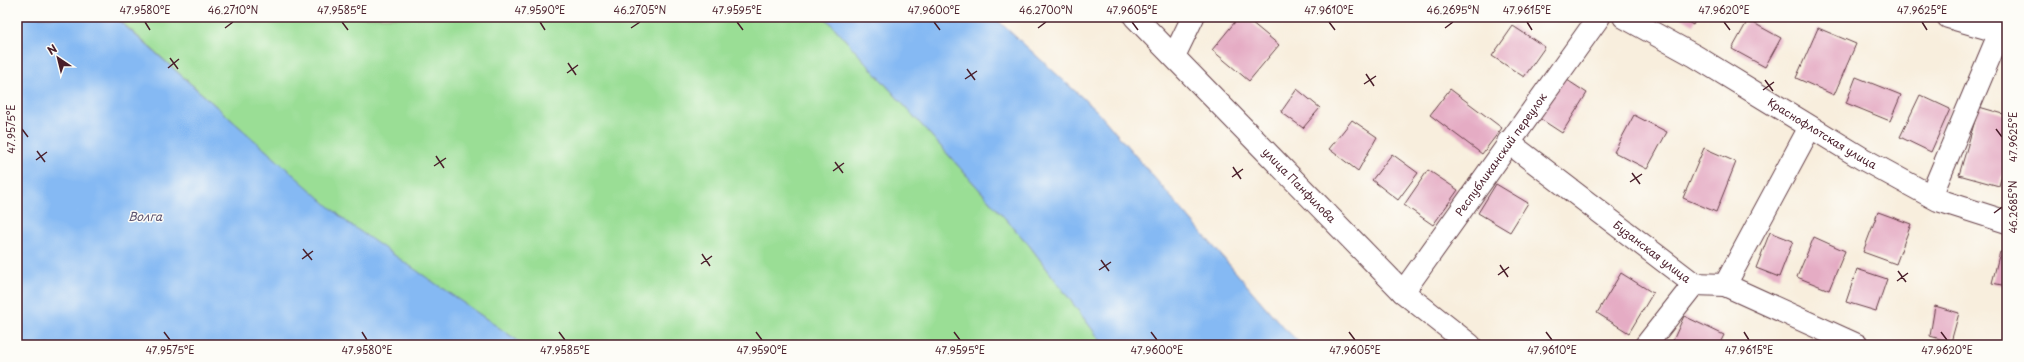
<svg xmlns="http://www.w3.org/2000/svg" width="2024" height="362" font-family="'Playpen Sans',sans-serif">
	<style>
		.green { fill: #9ade95; stroke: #727e60 }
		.water { fill: #85b9f3; stroke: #686c8f }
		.building { fill: #e5acc4 }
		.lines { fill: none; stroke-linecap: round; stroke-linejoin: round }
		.street-casing { stroke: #643e46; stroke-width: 24 }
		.street { stroke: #fff; stroke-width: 22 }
		.ticks { fill: none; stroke: #4a1f2b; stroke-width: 1.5 }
		.labels { text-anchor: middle; stroke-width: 3; stroke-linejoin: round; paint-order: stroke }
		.street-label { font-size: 11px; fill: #4a1f2b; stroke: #fdfcf7 }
		.water-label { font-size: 12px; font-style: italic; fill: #5f5571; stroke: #fdfcf7 }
		.neatline { fill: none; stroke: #4a1f2b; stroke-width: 1.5 }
		.ticks-label { font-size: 10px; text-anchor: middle; fill: #4a1f2b }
	</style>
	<rect width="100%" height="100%" fill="#fdfcf7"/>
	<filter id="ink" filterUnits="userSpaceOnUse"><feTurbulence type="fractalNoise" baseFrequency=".025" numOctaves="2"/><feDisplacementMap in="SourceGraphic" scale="8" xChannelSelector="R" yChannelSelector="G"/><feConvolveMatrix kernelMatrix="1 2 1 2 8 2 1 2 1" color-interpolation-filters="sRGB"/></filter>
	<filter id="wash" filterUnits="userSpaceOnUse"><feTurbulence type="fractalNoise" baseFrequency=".012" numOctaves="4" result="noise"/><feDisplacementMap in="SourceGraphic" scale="16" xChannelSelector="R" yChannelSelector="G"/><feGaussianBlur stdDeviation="0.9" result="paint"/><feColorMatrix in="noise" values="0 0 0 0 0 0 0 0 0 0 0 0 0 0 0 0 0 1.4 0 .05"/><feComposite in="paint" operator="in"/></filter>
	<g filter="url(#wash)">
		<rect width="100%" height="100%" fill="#f8eedd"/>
		<polygon class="green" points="116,17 825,17 1029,245 1104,345 524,345 348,224"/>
		<g class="water">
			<polygon points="17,17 115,17 348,223 524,345 17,345"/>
			<polygon points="825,17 994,17 1097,111 1282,326 1302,345 1104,345 1029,245"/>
		</g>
		<g id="blocks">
			<g class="building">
				<polygon points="1239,17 1245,17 1279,45 1249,81 1212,50"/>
				<polygon points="1680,17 1697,17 1693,25"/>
				<polygon points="1748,20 1781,38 1765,67 1732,49"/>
				<polygon points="1513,26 1545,47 1524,77 1492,56"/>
				<polygon points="1818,28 1856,44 1834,95 1796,78"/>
				<polygon points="1561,76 1587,93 1562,133 1536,116"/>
				<polygon points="1856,77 1901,95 1890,121 1846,103"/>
				<polygon points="1297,89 1320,108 1303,128 1281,112"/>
				<polygon points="1450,89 1502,128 1482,154 1430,115"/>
				<polygon points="1920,95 1950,109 1931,152 1900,137"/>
				<polygon points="1979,107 2007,115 2007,157 1999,186 1959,175"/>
				<polygon points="1634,115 1667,132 1647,169 1614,152"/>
				<polygon points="1352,120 1377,137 1358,171 1329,149"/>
				<polygon points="1704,148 1736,162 1716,212 1683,198"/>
				<polygon points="1392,154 1418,173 1398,200 1372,180"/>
				<polygon points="1428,170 1458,190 1433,225 1404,205"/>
				<polygon points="1496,184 1528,203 1510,232 1478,213"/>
				<polygon points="1878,212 1911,224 1896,264 1863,252"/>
				<polygon points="1770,232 1793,241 1779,277 1756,268"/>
				<polygon points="1814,237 1845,251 1829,290 1797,277"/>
				<polygon points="2000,252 2007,254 2007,286 1992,283"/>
				<polygon points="1857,269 1887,279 1876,311 1846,302"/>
				<polygon points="1621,273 1653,293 1629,333 1597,313"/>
				<polygon points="1935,306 1959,313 1951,342 1930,336"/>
				<polygon points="1684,316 1724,335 1719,345 1671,345"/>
			</g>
		</g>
	</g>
	<g filter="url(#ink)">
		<use href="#blocks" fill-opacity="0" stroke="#643e46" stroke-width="1"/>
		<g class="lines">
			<g class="street-casing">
				<g id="street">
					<path id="s1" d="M1135,17L1403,292L1470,345"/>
					<path id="s2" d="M1624,17L1695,56L1863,159L1938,200L2007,222"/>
					<polyline points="1948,17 2007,34"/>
					<polyline points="1174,56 1193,17"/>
					<path id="s3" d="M1508,142L1694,284L1725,285L1857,345"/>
					<polyline points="1931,196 2000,32"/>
					<polyline points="1725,285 1810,127"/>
					<path id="s4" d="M1403,292L1599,17"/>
					<polyline points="1646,345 1694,284"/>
				</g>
			</g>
			<use href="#street" class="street"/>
		</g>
	</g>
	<path class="ticks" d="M145,22L150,30M342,22L348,30M540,22L545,30M737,22L743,30M934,22L940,30M1132,22L1138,30M1329,22L1335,30M1527,22L1532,30M1724,22L1730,30M1922,22L1927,30M225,28L233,22M631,28L640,22M1038,28L1046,22M1445,28L1453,22M170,58L178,69M568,63L576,75M168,68L179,59M967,69L975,80M567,73L578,65M1366,74L1374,86M965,79L977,71M1765,80L1773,91M1364,84L1376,76M1763,90L1774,82M22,129L28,137M1996,129L2002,137M37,151L45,162M436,156L444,168M36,160L47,152M835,162L843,173M434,166L446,158M1233,167L1241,179M833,171L844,163M1632,173L1640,184M1232,177L1243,169M1630,182L1642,174M1994,213L2002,207M303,249L312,260M702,254L710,266M302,259L313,251M1101,260L1109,271M701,264L712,256M1500,265L1508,277M1099,270L1111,262M1898,271L1906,282M1498,275L1509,267M1897,281L1908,273M164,332L170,340M362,332L367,340M559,332L565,340M756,332L762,340M954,332L960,340M1151,332L1157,340M1349,332L1355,340M1546,332L1552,340M1744,332L1749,340M1941,332L1947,340"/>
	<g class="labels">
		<g class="street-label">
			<text dy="4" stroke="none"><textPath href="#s2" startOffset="230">Краснофлотская улица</textPath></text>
			<text dy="4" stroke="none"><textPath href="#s4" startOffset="169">Республиканский переулок</textPath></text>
			<text dy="4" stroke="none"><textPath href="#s1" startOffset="235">улица Панфилова</textPath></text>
			<text dy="4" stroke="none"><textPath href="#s3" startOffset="181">Бузанская улица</textPath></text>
		</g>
		<g class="water-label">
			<text x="145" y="221">Волга</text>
		</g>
	</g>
	<rect width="2024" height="362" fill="none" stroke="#fdfcf7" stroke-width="44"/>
	<g transform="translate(58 58) rotate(325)" stroke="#fdfcf7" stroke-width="3" paint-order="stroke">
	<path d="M0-3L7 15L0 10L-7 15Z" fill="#4a1f2b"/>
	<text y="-6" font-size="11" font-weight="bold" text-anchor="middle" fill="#4a1f2b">N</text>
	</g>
	<rect x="22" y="22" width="1980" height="318" class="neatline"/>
	<g class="ticks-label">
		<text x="145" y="14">47.9580°E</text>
		<text x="233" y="14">46.2710°N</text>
		<text x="342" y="14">47.9585°E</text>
		<text x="540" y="14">47.9590°E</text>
		<text x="640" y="14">46.2705°N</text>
		<text x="737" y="14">47.9595°E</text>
		<text x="934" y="14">47.9600°E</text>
		<text x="1046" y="14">46.2700°N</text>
		<text x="1132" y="14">47.9605°E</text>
		<text x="1329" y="14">47.9610°E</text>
		<text x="1453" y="14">46.2695°N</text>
		<text x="1527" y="14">47.9615°E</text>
		<text x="1724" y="14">47.9620°E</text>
		<text x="1922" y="14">47.9625°E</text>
		<text transform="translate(11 129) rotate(-90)" y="4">47.9575°E</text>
		<text transform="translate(2013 137) rotate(-90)" y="4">47.9625°E</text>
		<text transform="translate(2013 207) rotate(-90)" y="4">46.2685°N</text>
		<text x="170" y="354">47.9575°E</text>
		<text x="367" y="354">47.9580°E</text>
		<text x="565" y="354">47.9585°E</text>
		<text x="762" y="354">47.9590°E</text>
		<text x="960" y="354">47.9595°E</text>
		<text x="1157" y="354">47.9600°E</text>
		<text x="1355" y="354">47.9605°E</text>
		<text x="1552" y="354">47.9610°E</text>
		<text x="1749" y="354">47.9615°E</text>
		<text x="1947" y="354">47.9620°E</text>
	</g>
</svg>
